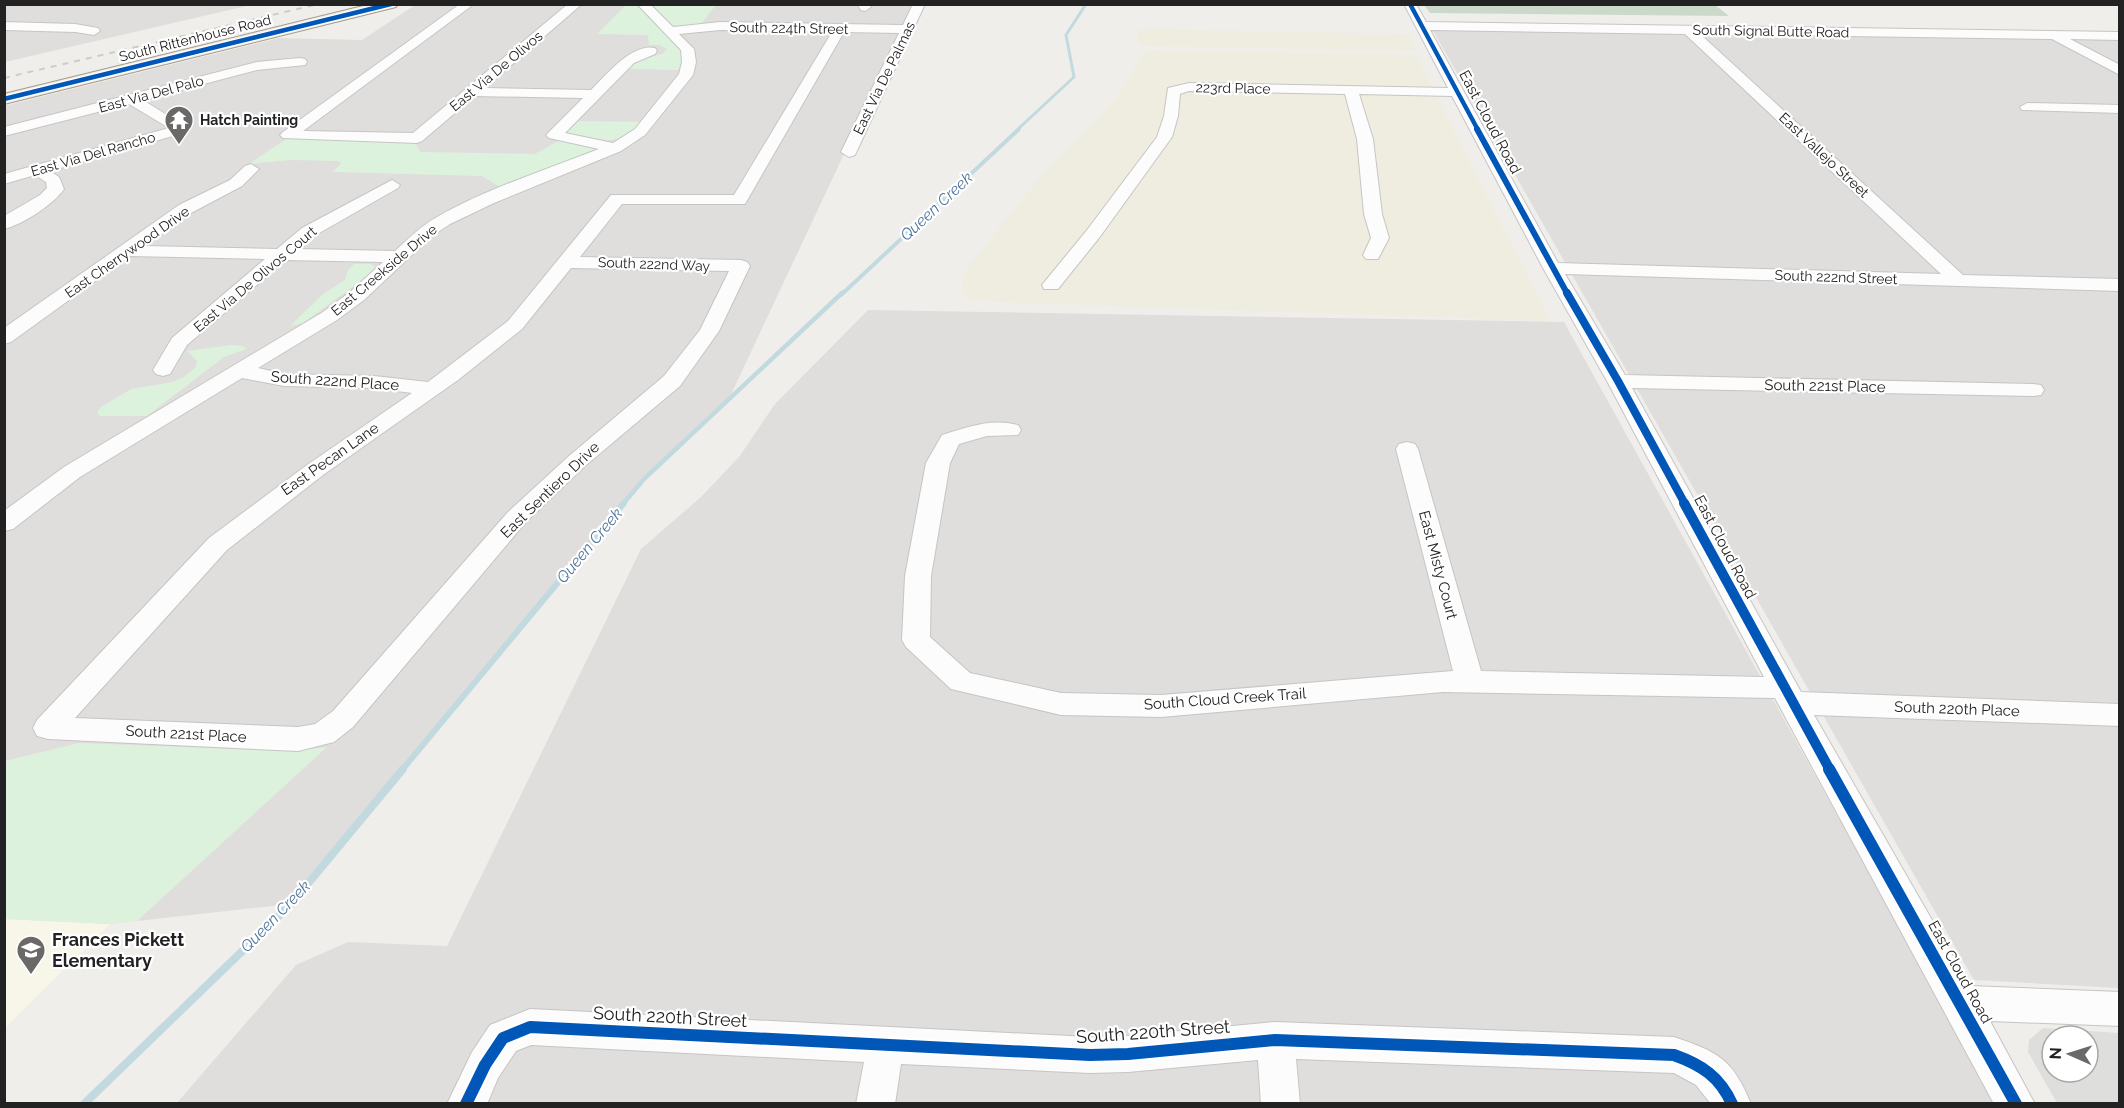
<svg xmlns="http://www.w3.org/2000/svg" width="2124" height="1108" font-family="Raleway,sans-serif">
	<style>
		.residential { fill: #dfdedc }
		.education { fill: #f7f6e9 }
		.religious { fill: #dededc; fill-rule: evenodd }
		.farmland { fill: #eeede0 }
		.cemetery { fill: #cbd9cb }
		.park { fill: #dcf2dc }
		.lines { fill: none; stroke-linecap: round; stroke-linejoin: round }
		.stream-far4 { stroke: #c2dadf; stroke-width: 3 }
		.stream-far3 { stroke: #c2dadf; stroke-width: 4 }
		.stream-far2 { stroke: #c2dadf; stroke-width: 4.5 }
		.stream-far1 { stroke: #c2dadf; stroke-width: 6 }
		.stream { stroke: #c2dadf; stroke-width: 8 }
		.minor-casing { stroke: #c6c5c3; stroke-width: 2 }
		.major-casing { stroke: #a59b89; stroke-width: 2 }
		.minor { fill: #fdfcfc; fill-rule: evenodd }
		.major { fill: #f2ede8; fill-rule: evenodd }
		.rail { stroke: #ccc; stroke-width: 2; stroke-dasharray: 6 6; stroke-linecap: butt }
		.cycleway-far4-casing { stroke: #fff; stroke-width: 7 }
		.cycleway-far3-casing { stroke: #fff; stroke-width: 8 }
		.cycleway-far2-casing { stroke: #fff; stroke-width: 10 }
		.cycleway-far1-casing { stroke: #fff; stroke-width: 14 }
		.cycleway-casing { stroke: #fff; stroke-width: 16 }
		.cycleway-far4 { stroke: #0057b8; stroke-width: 4.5 }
		.cycleway-far3 { stroke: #0057b8; stroke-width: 6 }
		.cycleway-far2 { stroke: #0057b8; stroke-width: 8 }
		.cycleway-far1 { stroke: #0057b8; stroke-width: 10 }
		.cycleway { stroke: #0057b8; stroke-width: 12 }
		.labels { text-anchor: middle; stroke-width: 4.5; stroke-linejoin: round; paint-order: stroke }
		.far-street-label { font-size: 14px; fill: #222; stroke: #fff }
		.far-poi-label { font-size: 14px; font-weight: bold; fill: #222; stroke: #fff; text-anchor: start }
		.street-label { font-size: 15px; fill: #222; stroke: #fff }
		.water-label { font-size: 16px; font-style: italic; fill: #4f769b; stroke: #fff }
		.near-poi-label { font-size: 18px; font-weight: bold; fill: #222; stroke: #fff; text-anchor: start }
		.near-street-label { font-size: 18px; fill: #222; stroke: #fff }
	</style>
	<rect width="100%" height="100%" fill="#f0eeeb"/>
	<g class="residential">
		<polygon points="5,4 251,5 5,62"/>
		<polygon points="415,5 914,5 728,401 644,479 291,904 110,924 5,919 4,106 279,38 362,40"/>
		<polygon points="1432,29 2119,39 2119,988 1974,980"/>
		<polygon points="868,310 1564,322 1997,1104 176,1104 296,965 348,942 447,946 641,549 701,497 739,457 775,404"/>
	</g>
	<polygon class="education" points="5,919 110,924 5,1028 4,919"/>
	<path class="religious" d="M2043,1028L2119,1033V1103H2057L2028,1052L2029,1040ZM2052,1036H2088V1072H2052Z"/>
	<g class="farmland">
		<polygon points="1144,29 1408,34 1417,51 1144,46 1137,44 1137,32"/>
		<polygon points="1146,50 1416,55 1550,321 968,301 961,289 967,268 1043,174 1098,119 1119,94"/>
	</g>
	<polygon class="cemetery" points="1714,4 1729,16 1430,13 1424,5"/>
	<g class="park">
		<polygon points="637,5 679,49 683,60 682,70 629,69 638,60 662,54 667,49 659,45 649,45 648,35 597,34 625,6"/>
		<polygon points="648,5 716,5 699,26 673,27"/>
		<path d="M574,121L642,122C614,149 600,141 565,134Z"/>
		<polygon points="286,139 414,140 420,152 535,154 558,141 605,148 503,189 482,176 332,172 341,164 339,161 290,160 249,164"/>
		<polygon points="354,264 371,264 377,269 303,323 290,326 323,294 345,280 348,270"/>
		<polygon points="231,345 243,346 247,349 224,357 147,416 100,416 97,413 101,407 131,389 173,382 184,377 196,367 197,361 187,351"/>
		<polygon points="79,743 289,751 327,747 137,921 110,924 5,919 5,761"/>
	</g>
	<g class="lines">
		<polyline class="stream-far4" points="1017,130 1074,77 1066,35 1086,4"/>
		<polyline class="stream-far3" points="841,295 1019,129"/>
		<polyline class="stream-far2" points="623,504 644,479 842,293"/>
		<polyline class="stream-far1" points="402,770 624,503"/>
		<polyline class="stream" points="84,1104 291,904 403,769"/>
		<g class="minor-casing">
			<g id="minor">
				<path d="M460,4H474L303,131L413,133L568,4H582L485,88L591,90C606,75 632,43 655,48L657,51L655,54L634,63L565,133L613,143L635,129L679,74L682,62L681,50L637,4H650L673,27L720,22L903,25L913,4H925L855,155L849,157L841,152L899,33L844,32L745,204H622L580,257L741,260L747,262L750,266L719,331L680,386L585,466L526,522L353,727L334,742L298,751L48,739L37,736L33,728L37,720L209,538L307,465L412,393L374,388L284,386L242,378L80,477L13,529L4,531V511L64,467L323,312L350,292L383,262L286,260L187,345L170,374L163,376L156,374L153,370L172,338L265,259L130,256L11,342L4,344V328L179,205L230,180L245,166L251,164L259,169L242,186L191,213L145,246L277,249L302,228L392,180L400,185L398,188L314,236L298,249L395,251C408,239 421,226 437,217C488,188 546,170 599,149L549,138L546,135L583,98L475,96L422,141L417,143L283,138L280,135L283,132ZM720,30L832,32L734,195H611L508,321L428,382L374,376L284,374L258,368L337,320L364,300L432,236L450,224L494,203L621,151L645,135L693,75L696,62L694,49L679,34ZM571,268L729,271L700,330L664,376L569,456L508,512L333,711L315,724L298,727L75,718L227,550L323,475L458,380L522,329Z"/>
				<polygon points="857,4 869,4 871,7 865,11 861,10"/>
				<path d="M1404,4H1416L1426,22L2120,32V40L2070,39L2120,65V75L2052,39L1700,34L1963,275L2120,279V291L1565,274L1625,375L2033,384L2041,385L2044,390L2041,395L2033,396L1632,388L1801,692L2120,704V726L1814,715L1970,986L2120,992V1026L1990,1021L2035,1104H1994L1775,698L1443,692L1161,717L1061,715L951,689L906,647L902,640L905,576L926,463L942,435C968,427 991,418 1018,425L1021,430L1018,435L987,436L959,444L950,463L931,576L930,637L970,673L1061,693L1161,695L1453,671L1396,449L1399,444L1407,442L1415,444L1418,449L1481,671L1764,677L1607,381L1543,268L1452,96L1359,94L1373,139L1382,214L1389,238L1378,259H1366L1363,255L1371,238L1364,214L1357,139L1345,94L1189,91L1180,94L1178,116L1172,137L1099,238L1058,289H1044L1042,285L1087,230L1157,137L1164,116L1168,88L1189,83L1448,88ZM1430,30L1685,34L1941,274L1558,263Z"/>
				<polygon points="4,22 75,24 98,28 100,31 94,35 75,32 4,30"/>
				<path d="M300,58L305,59L307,62L305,65L257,70L143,100L189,129L187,132L50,171L59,177L64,189C54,204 22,225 4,229V216L40,195L47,188L46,182L35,175L4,184V174L169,128L129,104L4,136V127L257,62Z"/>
				<polygon points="2027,103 2120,105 2120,113 2022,110 2020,107"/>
				<path d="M530,1009L1090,1037L1128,1036L1275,1022L1674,1037C1718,1052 1733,1059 1751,1104H1711L1696,1085L1674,1073L1296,1059L1300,1104H1261L1258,1060L1128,1072L1090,1073L901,1064L895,1104H856L864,1062L531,1045L516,1051L498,1078L487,1104H447L472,1052L490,1025Z"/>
			</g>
		</g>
		<g class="major-casing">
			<polygon id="major" points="371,4 398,4 396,7 4,104 4,94"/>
		</g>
		<use href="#minor" class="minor"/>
		<use href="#major" class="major"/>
		<polyline class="rail" points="4,78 319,4"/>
		<g class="cycleway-far4-casing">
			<g id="cycleway-far4">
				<polyline points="1410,4 1478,130"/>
				<polyline points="4,99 391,4"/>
			</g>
		</g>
		<g class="cycleway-far3-casing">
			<polyline id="cycleway-far3" points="1477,129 1568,295"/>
		</g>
		<g class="cycleway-far2-casing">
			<polyline id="cycleway-far2" points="1567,293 1618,381 1685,504"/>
		</g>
		<g class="cycleway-far1-casing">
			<polyline id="cycleway-far1" points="1684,503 1830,770"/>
		</g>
		<g class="cycleway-casing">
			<g id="cycleway">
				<polyline points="1829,769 2016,1104"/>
				<path d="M466,1104L485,1065L503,1038L530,1027L1090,1055L1128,1054L1275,1040L1674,1055C1702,1065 1720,1077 1732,1104"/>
			</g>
		</g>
		<use href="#cycleway-far4" class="cycleway-far4"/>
		<use href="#cycleway-far3" class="cycleway-far3"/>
		<use href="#cycleway-far2" class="cycleway-far2"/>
		<use href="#cycleway-far1" class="cycleway-far1"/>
		<use href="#cycleway" class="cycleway"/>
	</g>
	<defs>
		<g id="temple-pin" transform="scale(1.5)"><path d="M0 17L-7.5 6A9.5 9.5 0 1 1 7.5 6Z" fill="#6a6968" stroke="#fff"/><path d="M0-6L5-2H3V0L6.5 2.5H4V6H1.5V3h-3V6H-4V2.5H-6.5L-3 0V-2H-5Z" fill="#fff"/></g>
		<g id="school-pin" transform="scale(1.5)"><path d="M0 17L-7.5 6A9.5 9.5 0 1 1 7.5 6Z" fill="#6a6968" stroke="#fff"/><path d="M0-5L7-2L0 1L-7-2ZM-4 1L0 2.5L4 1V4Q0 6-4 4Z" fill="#fff"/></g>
	</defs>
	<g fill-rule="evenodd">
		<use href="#temple-pin" x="179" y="120"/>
		<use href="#school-pin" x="31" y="950"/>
	</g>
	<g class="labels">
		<g class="far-street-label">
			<text transform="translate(789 28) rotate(1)" y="5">South 224th Street</text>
			<text transform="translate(1771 31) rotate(1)" y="5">South Signal Butte Road</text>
			<text transform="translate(195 38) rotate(-14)" y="5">South Rittenhouse Road</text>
			<text transform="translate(496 71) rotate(-40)" y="5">East Via De Olivos</text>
			<text transform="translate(884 78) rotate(-64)" y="5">East Via De Palmas</text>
			<text transform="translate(1233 88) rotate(1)" y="5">223rd Place</text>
			<text transform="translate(151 94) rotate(-15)" y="5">East Via Del Palo</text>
			<text transform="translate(93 154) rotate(-16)" y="5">East Via Del Rancho</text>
			<text transform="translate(1824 155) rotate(43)" y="5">East Vallejo Street</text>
			<text transform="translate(127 252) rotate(-35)" y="5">East Cherrywood Drive</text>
			<text transform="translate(654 264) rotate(2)" y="5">South 222nd Way</text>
			<text transform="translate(384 270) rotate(-40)" y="5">East Creekside Drive</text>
			<text transform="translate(1836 277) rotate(2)" y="5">South 222nd Street</text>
			<text transform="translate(255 279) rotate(-40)" y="5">East Via De Olivos Court</text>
		</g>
		<g class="far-poi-label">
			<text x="200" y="125">Hatch Painting</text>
		</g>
		<g class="street-label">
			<text transform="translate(1490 122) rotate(62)" y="5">East Cloud Road</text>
			<text transform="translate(335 381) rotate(4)" y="5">South 222nd Place</text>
			<text transform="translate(1825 386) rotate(1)" y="5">South 221st Place</text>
			<text transform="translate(330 459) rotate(-35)" y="5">East Pecan Lane</text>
			<text transform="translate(550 490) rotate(-44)" y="5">East Sentiero Drive</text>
			<text transform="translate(1725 547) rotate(62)" y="5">East Cloud Road</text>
			<text transform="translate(1438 565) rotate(75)" y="5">East Misty Court</text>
			<text transform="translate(1225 699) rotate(-4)" y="5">South Cloud Creek Trail</text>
			<text transform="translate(1957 709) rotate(2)" y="5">South 220th Place</text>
			<text transform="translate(186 734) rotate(3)" y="5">South 221st Place</text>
			<text transform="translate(1960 972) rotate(61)" y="5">East Cloud Road</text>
		</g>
		<g class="water-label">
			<text transform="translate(936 206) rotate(-43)" y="6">Queen Creek</text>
			<text transform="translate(589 545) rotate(-50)" y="6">Queen Creek</text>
			<text transform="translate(275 916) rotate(-46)" y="6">Queen Creek</text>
		</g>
		<g class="near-poi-label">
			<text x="52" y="946">Frances Pickett<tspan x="52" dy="21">Elementary</tspan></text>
		</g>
		<g class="near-street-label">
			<text transform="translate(670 1017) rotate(3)" y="6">South 220th Street</text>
			<text transform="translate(1153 1032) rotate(-4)" y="6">South 220th Street</text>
		</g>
	</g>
	<rect width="2124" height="1108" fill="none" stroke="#222222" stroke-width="12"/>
	<g transform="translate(2070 1054) rotate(273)"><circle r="28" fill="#ffffff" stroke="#a7a7a7" stroke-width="1.5"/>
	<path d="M0-4.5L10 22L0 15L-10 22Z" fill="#6a6968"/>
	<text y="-9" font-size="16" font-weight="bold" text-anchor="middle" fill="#222222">N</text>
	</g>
</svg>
